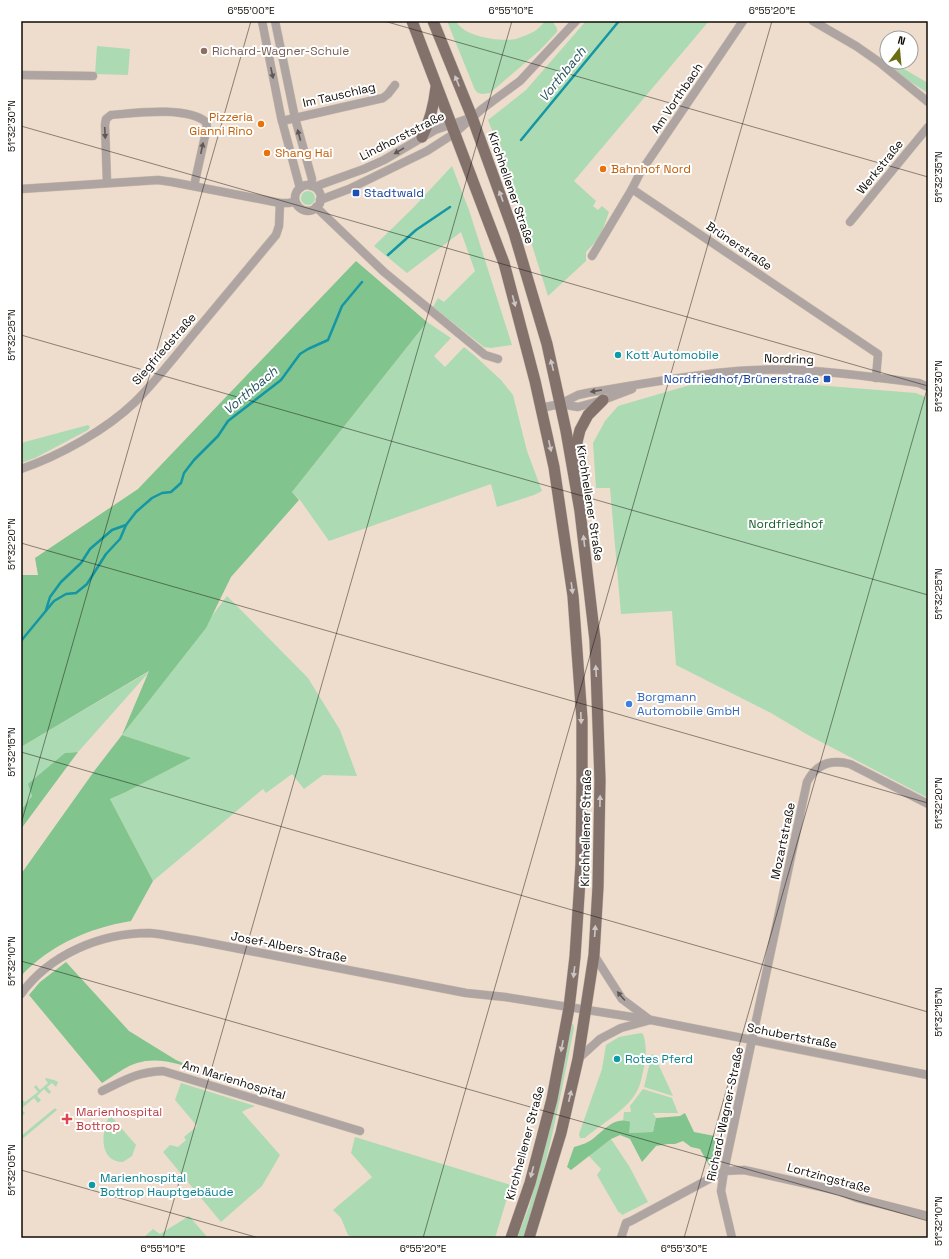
<svg xmlns="http://www.w3.org/2000/svg" width="949" height="1259" font-family="'Space Grotesk',sans-serif">
	<style>
		.green { fill: #acdab3 }
		.forest { fill: #81c48e }
		.lines { fill: none; stroke-linecap: round; stroke-linejoin: round }
		.stream { stroke: #1496a5; stroke-width: 2.5 }
		.minor-casing { stroke: #cabbad; stroke-width: 9 }
		.major-casing { stroke: #cabbad; stroke-width: 12 }
		.minor { stroke: #aea4a1; stroke-width: 8 }
		.major { stroke: #83716b; stroke-width: 11 }
		.oneway { fill: #5f5854 }
		.oneway2 { fill: #cdc6c4 }
		.ticks { fill: none; stroke: #100b06; stroke-width: 1; stroke-opacity: 0.45 }
		.education-dot { fill: #8d6e63; stroke: #fff; stroke-width: 1.5 }
		.food-dot { fill: #e8710a; stroke: #fff; stroke-width: 1.5 }
		.transit-dot { fill: #1a4fb4; stroke: #fff; stroke-width: 1.5 }
		.culture-dot { fill: #0f9aa8; stroke: #fff; stroke-width: 1.5 }
		.shop-dot { fill: #3f7fe0; stroke: #fff; stroke-width: 1.5 }
		.health-dot { fill: #e0444e; stroke: #fff; stroke-width: 1.5 }
		.labels { text-anchor: middle; stroke-width: 4; stroke-linejoin: round; paint-order: stroke }
		.education-label { font-size: 12px; fill: #785e54; stroke: #fff; text-anchor: start }
		.street-label { font-size: 12px; fill: #100b06; stroke: #fff }
		.food-label { font-size: 12px; fill: #c56008; stroke: #fff; text-anchor: start }
		.transit-label { font-size: 12px; fill: #164399; stroke: #fff; text-anchor: start }
		.culture-label { font-size: 12px; fill: #0d838f; stroke: #fff; text-anchor: start }
		.park-label { font-size: 12px; fill: #175f2d; stroke: #fff }
		.shop-label { font-size: 12px; fill: #366cbe; stroke: #fff; text-anchor: start }
		.health-label { font-size: 12px; fill: #be3a42; stroke: #fff; text-anchor: start }
		.water-label { font-size: 13px; font-style: italic; fill: #23535a; stroke: #fff }
		.neatline { fill: none; stroke: #100b06; stroke-width: 1.5 }
		.ticks-label { font-size: 10px; text-anchor: middle; fill: #100b06 }
	</style>
	<rect width="100%" height="100%" fill="#eeddcd"/>
	<g class="green">
		<path d="M447,21H456C463,37 501,42 516,39C521,37 527,35 531,33C537,31 541,25 546,21H552L557,28V32L539,51L490,93L482,94L478,93L475,90Z"/>
		<polygon points="586,21 709,21 574,181 596,201 593,206 598,210 602,206 609,212 600,237 586,252 586,261 548,296 513,185 488,120 526,90"/>
		<polygon points="97,46 130,49 128,75 95,74"/>
		<polygon points="880,55 887,59 887,62 892,62 928,83 928,93 909,81 880,57"/>
		<polygon points="452,166 469,210 512,345 491,348 484,347 433,307 438,298 444,302 475,271 461,232 407,273 374,246 413,208"/>
		<circle cx="308" cy="198" r="7"/>
		<polygon points="427,322 451,338 434,356 445,367 464,347 475,356 501,380 513,395 527,451 542,491 534,495 497,507 491,484 329,541 300,500 292,492"/>
		<polygon points="753,380 916,393 928,398 928,798 808,735 771,713 676,665 672,611 621,614 610,488 596,488 593,443 605,421 618,406 690,385"/>
		<polygon points="88,425 90,427 88,430 35,458 21,463 21,443"/>
		<polygon points="227,596 308,678 340,730 357,776 323,775 304,789 292,774 266,793 263,789 153,881 110,799 126,792 190,758 122,735"/>
		<polygon points="150,671 78,752 65,753 21,810 21,747"/>
		<path d="M572,1024H573L574,1028C560,1099 547,1170 523,1238H517L529,1207L549,1132Z"/>
		<path d="M641,1033L643,1034C647,1046 646,1055 644,1067C642,1075 641,1084 637,1091C627,1110 601,1124 585,1138H580L579,1134L602,1069L606,1045L619,1037Z"/>
		<polygon points="652,1054 654,1055 673,1096 644,1087"/>
		<polygon points="46,1078 54,1080 58,1082 56,1087 52,1083 47,1087 51,1092 49,1094 44,1089 37,1096 41,1100 38,1103 34,1098 21,1109 25,1113 23,1115 21,1113 21,1106 22,1105 21,1099 25,1102 38,1092 34,1087 36,1085 40,1090 48,1083 45,1079"/>
		<polygon points="181,1083 255,1106 245,1110 242,1112 280,1155 262,1186 221,1222 163,1152 170,1145 178,1147 186,1140 184,1137 197,1126 175,1100"/>
		<polygon points="643,1089 672,1098 678,1113 653,1113 656,1118 653,1132 629,1133 627,1120 623,1121 624,1112 631,1112 630,1106"/>
		<polygon points="55,1108 57,1110 21,1140 21,1136"/>
		<path d="M110,1115L136,1145L132,1156L123,1162C98,1162 101,1130 110,1115Z"/>
		<polygon points="355,1137 511,1185 495,1238 354,1238 348,1235 341,1218 333,1210 372,1177 351,1153"/>
		<polygon points="611,1139 629,1166 648,1202 622,1215 620,1212 619,1213 597,1175 601,1169 588,1155"/>
		<polygon points="189,1216 208,1238 143,1238 153,1229 160,1234"/>
	</g>
	<g class="forest">
		<path d="M356,261L427,322L292,492L299,500L231,577L206,628L122,735L191,758L126,792L110,799L153,881L131,921C89,928 50,945 21,976V874L95,770L122,735L149,671L21,747V575H38L35,558L138,489Z"/>
		<polygon points="78,752 21,829 21,810 32,796 28,784 65,753"/>
		<path d="M66,962L129,1031L176,1060L203,1072C182,1065 159,1056 137,1063C126,1066 112,1077 102,1083L29,995L40,982Z"/>
		<path d="M685,1113L694,1132L720,1137C718,1147 718,1161 710,1167L700,1149L691,1147L683,1141L675,1144H668L656,1146L642,1162L630,1139L620,1135L611,1139L571,1170L567,1167L574,1147C581,1145 588,1143 594,1138C604,1130 615,1116 630,1122L629,1133L653,1132L656,1118L680,1116Z"/>
	</g>
	<g class="lines">
		<g class="stream">
			<polyline points="521,140 619,21"/>
			<polyline points="388,255 416,230 450,207"/>
			<polyline points="46,610 50,597 61,582 81,563 90,549 112,530 126,525"/>
			<polyline points="21,641 54,601 66,594 76,593 87,584 106,554 120,539 126,525 136,512 152,498 162,493 171,492 181,483 184,473 194,460 218,436 228,421 281,380 300,354 308,349 328,340 342,306 362,282"/>
		</g>
		<g class="minor-casing">
			<g id="minor">
				<polyline points="262,21 281,117 300,188"/>
				<polyline points="275,21 295,118 312,179 311,186"/>
				<polyline points="813,21 856,46 879,62 928,102"/>
				<polyline points="21,75 93,76"/>
				<polyline points="282,121 383,98 388,94 395,85"/>
				<path d="M107,183L105,125L106,119L111,115C136,113 186,106 206,122L207,127L194,186"/>
				<circle cx="308" cy="198" r="13"/>
				<polyline points="314,187 364,169 384,160 435,130 470,118"/>
				<polyline points="21,189 158,180 172,182 280,203 288,203 295,202"/>
				<polyline points="632,189 878,354 876,378"/>
				<polyline points="320,200 349,189 427,151 455,133 482,109 520,81 576,21"/>
				<polyline points="316,207 384,272 485,355 498,359"/>
				<polyline points="850,222 928,127"/>
				<polyline points="592,256 632,189 640,173 743,21"/>
				<polyline points="560,404 578,407 603,400 632,389"/>
				<path d="M541,408L560,404L578,395L587,393C637,385 687,375 737,371C798,366 859,375 919,383L928,387"/>
				<path d="M21,469C59,456 106,430 135,402C155,382 173,359 191,337C219,303 248,269 276,235L279,226L280,203"/>
				<polyline points="594,955 622,999 650,1020"/>
				<path d="M21,994C50,954 101,933 149,933C164,934 179,938 194,940L466,993L505,997L651,1020L928,1075"/>
				<polyline points="578,1059 600,1039 621,1028 647,1021"/>
				<path d="M102,1091C125,1080 137,1072 163,1071L360,1131"/>
				<polyline points="621,1238 626,1223 631,1221 724,1171 744,1170 839,1191 857,1198 928,1216"/>
				<path d="M732,1238L721,1191L724,1171L807,782C816,764 831,759 850,764L928,804"/>
			</g>
		</g>
		<g class="major-casing">
			<g id="major">
				<polyline points="412,21 504,263 535,381 554,467 573,596 582,719 582,780 581,864 575,957 569,1008 552,1099 530,1183 511,1238"/>
				<polyline points="433,21 472,117 514,233 547,344 566,431 580,511 595,640 600,780 598,887 594,955 578,1059 561,1133 529,1238"/>
				<path d="M422,137C430,121 434,105 436,87"/>
				<polyline points="576,475 580,466 577,442 580,430 588,415 603,400"/>
			</g>
		</g>
		<use href="#minor" class="minor"/>
		<use href="#major" class="major"/>
	</g>
	<defs><path id="oneway-solid" d="M-6-.8H1V-3.2L6.5 0L1 3.2V.8H-6Z"/></defs>
	<g class="oneway">
		<use href="#oneway-solid" transform="translate(272 73) rotate(78)"/>
		<use href="#oneway-solid" transform="translate(105 133) rotate(87)"/>
		<use href="#oneway-solid" transform="translate(299 135) rotate(-105)"/>
		<use href="#oneway-solid" transform="translate(202 148) rotate(-78)"/>
		<use href="#oneway-solid" transform="translate(399 151) rotate(149)"/>
		<use href="#oneway-solid" transform="translate(596 391) rotate(171)"/>
		<use href="#oneway-solid" transform="translate(621 996) rotate(-131)"/>
	</g>
	<g class="oneway2">
		<use href="#oneway-solid" transform="translate(457 81) rotate(-112)"/>
		<use href="#oneway-solid" transform="translate(501 196) rotate(-110)"/>
		<use href="#oneway-solid" transform="translate(514 301) rotate(75)"/>
		<use href="#oneway-solid" transform="translate(552 365) rotate(-104)"/>
		<use href="#oneway-solid" transform="translate(550 446) rotate(77)"/>
		<use href="#oneway-solid" transform="translate(584 541) rotate(-97)"/>
		<use href="#oneway-solid" transform="translate(572 588) rotate(82)"/>
		<use href="#oneway-solid" transform="translate(596 671) rotate(-93)"/>
		<use href="#oneway-solid" transform="translate(581 718) rotate(88)"/>
		<use href="#oneway-solid" transform="translate(600 801) rotate(-89)"/>
		<use href="#oneway-solid" transform="translate(595 931) rotate(-86)"/>
		<use href="#oneway-solid" transform="translate(574 972) rotate(97)"/>
		<use href="#oneway-solid" transform="translate(562 1046) rotate(101)"/>
		<use href="#oneway-solid" transform="translate(570 1096) rotate(-77)"/>
		<use href="#oneway-solid" transform="translate(532 1172) rotate(105)"/>
	</g>
	<path class="ticks" d="M384,21L928,177M21,126L928,386M21,335L928,595M21,543L928,803M21,752L928,1012M21,824L251,21M21,961L928,1221M21,1170L259,1238M163,1238L512,21M423,1238L772,21M684,1238L928,386"/>
	<circle class="education-dot" cx="204" cy="51" r="4"/>
	<g class="food-dot">
		<circle cx="261" cy="124" r="4"/>
		<circle cx="267" cy="153" r="4"/>
		<circle cx="603" cy="169" r="4"/>
	</g>
	<g class="transit-dot">
		<rect x="352" y="189" width="8" height="8" rx="2"/>
		<rect x="823" y="375" width="8" height="8" rx="2"/>
	</g>
	<g class="culture-dot">
		<circle cx="618" cy="355" r="4"/>
		<circle cx="617" cy="1059" r="4"/>
		<circle cx="92" cy="1185" r="4"/>
	</g>
	<circle class="shop-dot" cx="629" cy="704" r="4"/>
	<path class="health-dot" d="M65 1113h4v4h4v4h-4v4h-4v-4h-4v-4h4z"/>
	<g class="labels">
		<g class="education-label">
			<text x="212" y="55">Richard-Wagner-Schule</text>
		</g>
		<g class="street-label">
			<text transform="translate(339 95) rotate(-13)" y="4">Im Tauschlag</text>
			<text transform="translate(677 98) rotate(-56)" y="4">Am Vorthbach</text>
			<text transform="translate(402 136) rotate(-27)" y="4">Lindhorststraße</text>
			<text transform="translate(880 167) rotate(-51)" y="4">Werkstraße</text>
			<text transform="translate(511 188) rotate(71)" y="4">Kirchhellener Straße</text>
			<text transform="translate(739 246) rotate(34)" y="4">Brünerstraße</text>
			<text transform="translate(164 349) rotate(-49)" y="4">Siegfriedstraße</text>
			<text transform="translate(789 359) rotate(2)" y="4">Nordring</text>
			<text transform="translate(590 503) rotate(81)" y="4">Kirchhellener Straße</text>
			<text transform="translate(586 828) rotate(-89)" y="4">Kirchhellener Straße</text>
			<text transform="translate(783 841) rotate(-78)" y="4">Mozartstraße</text>
			<text transform="translate(289 947) rotate(11)" y="4">Josef-Albers-Straße</text>
			<text transform="translate(792 1036) rotate(11)" y="4">Schubertstraße</text>
			<text transform="translate(234 1080) rotate(17)" y="4">Am Marienhospital</text>
			<text transform="translate(725 1114) rotate(-78)" y="4">Richard-Wagner-Straße</text>
			<text transform="translate(525 1143) rotate(-75)" y="4">Kirchhellener Straße</text>
			<text transform="translate(829 1178) rotate(15)" y="4">Lortzingstraße</text>
		</g>
		<g class="food-label">
			<text x="253" y="121" text-anchor="end">Pizzeria<tspan x="253" dy="14">Gianni Rino</tspan></text>
			<text x="275" y="157">Shang Hai</text>
			<text x="611" y="173">Bahnhof Nord</text>
		</g>
		<g class="transit-label">
			<text x="364" y="197">Stadtwald</text>
			<text x="819" y="383" text-anchor="end">Nordfriedhof/Brünerstraße</text>
		</g>
		<g class="culture-label">
			<text x="626" y="359">Kott Automobile</text>
			<text x="625" y="1063">Rotes Pferd</text>
			<text x="100" y="1182">Marienhospital<tspan x="100" dy="14">Bottrop Hauptgebäude</tspan></text>
		</g>
		<g class="park-label">
			<text x="786" y="528">Nordfriedhof</text>
		</g>
		<g class="shop-label">
			<text x="637" y="701">Borgmann<tspan x="637" dy="14">Automobile GmbH</tspan></text>
		</g>
		<g class="health-label">
			<text x="76" y="1116">Marienhospital<tspan x="76" dy="14">Bottrop</tspan></text>
		</g>
		<g class="water-label">
			<text transform="translate(562 74) rotate(-51)" y="5">Vorthbach</text>
			<text transform="translate(250 390) rotate(-40)" y="5">Vorthbach</text>
		</g>
	</g>
	<rect width="949" height="1259" fill="none" stroke="#ffffff" stroke-width="44"/>
	<g transform="translate(899 50) rotate(16)"><circle r="19" fill="#ffffff" stroke="#9f9d9b"/>
	<path d="M0-3L7 15L0 10L-7 15Z" fill="#6a6d11"/>
	<text y="-6" font-size="11" font-weight="bold" text-anchor="middle" fill="#100b06">N</text>
	</g>
	<rect x="22" y="22" width="905" height="1215" class="neatline"/>
	<g class="ticks-label">
		<text x="251" y="14">6°55'00"E</text>
		<text x="511" y="14">6°55'10"E</text>
		<text x="772" y="14">6°55'20"E</text>
		<text transform="translate(11 126) rotate(-90)" y="4">51°32'30"N</text>
		<text transform="translate(938 177) rotate(-90)" y="4">51°32'35"N</text>
		<text transform="translate(11 335) rotate(-90)" y="4">51°32'25"N</text>
		<text transform="translate(938 386) rotate(-90)" y="4">51°32'30"N</text>
		<text transform="translate(11 544) rotate(-90)" y="4">51°32'20"N</text>
		<text transform="translate(938 594) rotate(-90)" y="4">51°32'25"N</text>
		<text transform="translate(11 752) rotate(-90)" y="4">51°32'15"N</text>
		<text transform="translate(938 803) rotate(-90)" y="4">51°32'20"N</text>
		<text transform="translate(11 961) rotate(-90)" y="4">51°32'10"N</text>
		<text transform="translate(938 1012) rotate(-90)" y="4">51°32'15"N</text>
		<text transform="translate(11 1170) rotate(-90)" y="4">51°32'05"N</text>
		<text transform="translate(938 1221) rotate(-90)" y="4">51°32'10"N</text>
		<text x="163" y="1252">6°55'10"E</text>
		<text x="423" y="1252">6°55'20"E</text>
		<text x="684" y="1252">6°55'30"E</text>
	</g>
</svg>
